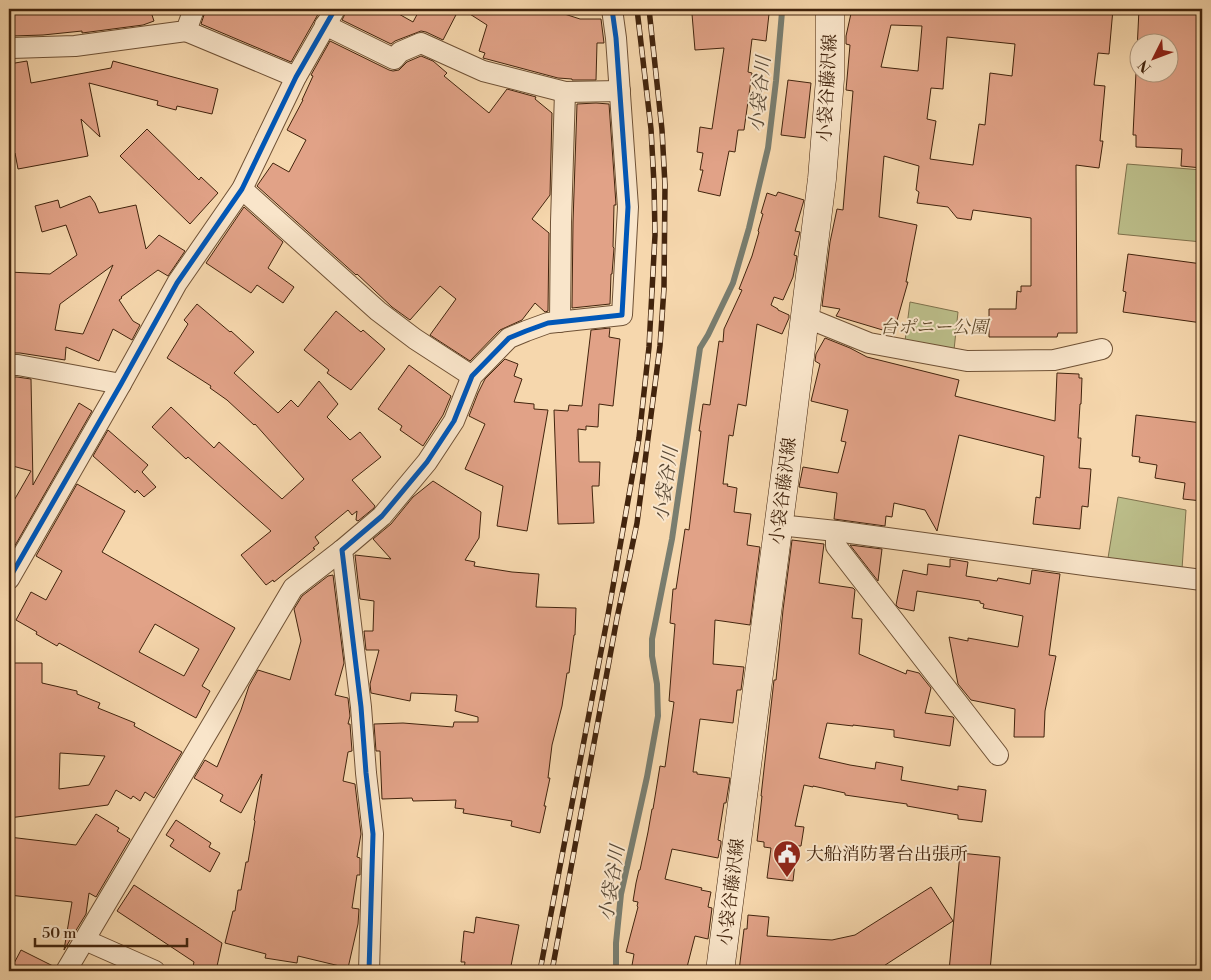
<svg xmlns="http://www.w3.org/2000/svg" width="1211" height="980" font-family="'Libre Bodoni','Noto Serif JP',serif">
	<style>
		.green { fill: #bcbe8a; stroke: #7f714c }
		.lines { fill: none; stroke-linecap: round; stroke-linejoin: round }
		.stream { stroke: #797d6f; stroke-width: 6 }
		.building { fill: #e1a287; stroke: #42240d; fill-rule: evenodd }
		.street-casing { stroke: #6f5135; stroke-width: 22 }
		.secondary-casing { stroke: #42240d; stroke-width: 29 }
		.street { stroke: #f9e5ca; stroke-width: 20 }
		.secondary { stroke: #f9e5ca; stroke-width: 28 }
		.rail-casing { stroke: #42240d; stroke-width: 5.5 }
		.rail { stroke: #f9e5ca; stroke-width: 4; stroke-dasharray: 11; stroke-linecap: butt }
		.cycleway-casing { stroke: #f9e5ca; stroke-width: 8 }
		.cycleway { stroke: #0057b8; stroke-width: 5 }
		.labels { text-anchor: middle; stroke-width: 4; stroke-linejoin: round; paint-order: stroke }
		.street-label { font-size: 18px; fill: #42240d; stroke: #f9e5ca }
		.park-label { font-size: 18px; font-style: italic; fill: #604a2c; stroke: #f9e5ca }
		.poi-label { font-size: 18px; fill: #42240d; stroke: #f9e5ca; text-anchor: start }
		.water-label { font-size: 19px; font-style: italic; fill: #594936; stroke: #f9e5ca }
	</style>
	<rect width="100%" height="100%" fill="#f6d7ad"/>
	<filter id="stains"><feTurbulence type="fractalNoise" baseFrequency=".004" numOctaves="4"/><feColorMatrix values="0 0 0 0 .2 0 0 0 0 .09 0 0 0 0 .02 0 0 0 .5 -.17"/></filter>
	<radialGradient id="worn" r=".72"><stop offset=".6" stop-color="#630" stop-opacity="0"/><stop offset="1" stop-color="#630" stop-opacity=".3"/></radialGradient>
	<g class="green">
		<polygon points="1127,164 1202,170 1202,242 1118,234"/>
		<polygon points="910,302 958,312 954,350 905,341"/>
		<polygon points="1118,497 1186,510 1182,569 1108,558"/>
	</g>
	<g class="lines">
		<polyline class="stream" points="616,971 616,943 621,894 647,777 658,716 657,684 652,656 652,639 672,539 700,348 708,335 733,283 749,228 768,148 776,81 782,12 783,9"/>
	</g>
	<g class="building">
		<polygon points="10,9 150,9 154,21 143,25 82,33 82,31 43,35 12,36"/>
		<polygon points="206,9 321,9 291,62 201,24"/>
		<polygon points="347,9 390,9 413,22 420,9 459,9 443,40 426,32 421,31 395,41 391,44 342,20 345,14"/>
		<polygon points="462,9 549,9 580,19 601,19 604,43 597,43 596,80 572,80 572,79 558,78 483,58 485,53 479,51 487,25"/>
		<polygon points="720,9 756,9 755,12 769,14 766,41 752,39 748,72 752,73 744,130 738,130 735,152 729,151 720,196 698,191 703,170 700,170 703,153 697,152 700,127 712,129 724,48 695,50 692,14 720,12"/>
		<path d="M852,9H1113L1109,54L1098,53L1094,85L1105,86L1100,141H1103L1099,168L1076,165L1077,333H1058L1057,337H989V309H1016L1017,291L1021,292V286H1031V218L973,210L971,220L957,218L948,207L917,203L919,192L916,190L919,166L884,156L879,217L917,225L906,282H908L894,331L887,329L886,331L836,316L840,309L822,306L830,242L837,209L843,210L853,91L846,90L850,45L846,44V36ZM891,25L922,26L918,71L881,67ZM947,37L1015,44L1012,76L990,73L985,125L979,124L973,165L930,159L936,121L927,119L931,88L943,89Z"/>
		<path d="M1139,9H1202V125L1201,149H1202V168L1181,166L1182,149L1136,147V135H1133ZM1138,42H1168V72H1138Z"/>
		<polygon points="330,41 389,70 393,71 399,70 407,62 421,56 433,61 447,73 444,76 489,113 507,89 536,97 535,99 552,113 550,195 532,219 549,233 548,311 545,312 535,303 522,320 500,330 470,361 430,335 456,299 440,286 410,320 392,307 357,274 356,275 257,186 273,163 289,172 306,140 287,130 303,100 302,100 313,76 311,75"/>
		<polygon points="27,61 31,83 111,68 113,61 218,89 212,114 177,106 176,110 157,105 158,101 89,83 100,137 81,119 88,156 18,169 15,153 9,155 9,64"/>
		<polygon points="788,80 811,83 805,138 781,135"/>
		<polygon points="596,103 609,104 614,175 616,205 614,205 613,247 614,248 612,274 611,274 610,304 572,308 573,222 577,104"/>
		<polygon points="147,129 199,180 201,177 218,193 190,224 120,156"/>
		<polygon points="778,192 804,200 795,231 800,232 794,255 797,256 793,277 783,300 774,297 771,305 778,309 778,310 789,315 789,318 782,334 757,324 746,406 738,404 733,436 729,435 723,484 728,484 727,486 737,488 734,512 751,514 747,545 760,547 750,625 715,620 713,664 744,667 741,690 737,690 733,723 700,719 693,772 697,772 697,774 730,778 726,803 724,803 718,840 721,841 721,844 718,858 672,849 665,879 702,888 701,890 711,892 708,907 712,908 708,939 695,936 686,971 631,971 634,954 626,952 638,907 637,906 638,902 633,901 636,883 639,870 640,870 648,832 652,809 653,809 660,766 665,767 674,702 669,701 675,624 670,623 673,589 676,589 685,529 689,530 701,431 699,431 703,404 710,405 719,341 723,342 724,329 742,290 739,289 752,256 759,232 758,231 763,214 761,213 767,193 776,196"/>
		<path d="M90,196L95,203L99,213L136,205L146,249L159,235L185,251L168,276L158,270L121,297L122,298L119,300L133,321L140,325L132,340L113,329L99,361L66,347L65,360L20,353H9V272L50,274L77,255L66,225L42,232L35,206L58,200L60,208ZM113,265L83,334L55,330L60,304Z"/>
		<polygon points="244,207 283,242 268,268 294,287 283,303 257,285 251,293 206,263"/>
		<polygon points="1128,254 1202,264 1202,323 1123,312 1126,292 1123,291"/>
		<polygon points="197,304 230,332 231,331 254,352 234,373 278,413 291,400 298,407 319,381 338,404 327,417 350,440 360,432 381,457 352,480 375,506 374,508 358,521 356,520 357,511 352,515 348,510 315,537 319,543 313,548 315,549 274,582 273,580 266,585 241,555 271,531 188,457 186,459 152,427 171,407 214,448 219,442 282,499 304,479 255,424 254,425 227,400 210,388 211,386 167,358 188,324 184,320"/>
		<polygon points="336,311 361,332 363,330 385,349 351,390 327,373 329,370 304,350"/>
		<polygon points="610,328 609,337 620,339 613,406 599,404 598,427 586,426 586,430 578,429 579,462 600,462 599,486 592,486 594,523 558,524 554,410 568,411 569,405 582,406 591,330"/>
		<polygon points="825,338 850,348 867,357 959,380 955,396 1055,421 1057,373 1079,374 1079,378 1082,378 1081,404 1080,404 1078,438 1081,438 1079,468 1091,469 1088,507 1082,506 1080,529 1033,524 1036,497 1040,498 1044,456 959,435 937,531 925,510 894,503 892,517 886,516 885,526 834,519 837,493 799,487 803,467 838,473 846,442 841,441 848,410 811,401 820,364 815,361 816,354"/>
		<polygon points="505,359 518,364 514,376 522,379 514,402 534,404 534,409 548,410 527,531 497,526 503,486 465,469 485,424 469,416 478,393 485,379"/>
		<polygon points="409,365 451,396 443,415 423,446 400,430 402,426 378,409"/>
		<polygon points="9,377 17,377 31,379 33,485 79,403 92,411 9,556 9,509 31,471 9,465"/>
		<polygon points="1136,415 1202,423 1202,501 1183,499 1185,483 1155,478 1157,465 1139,462 1140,457 1132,456"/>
		<polygon points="108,430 148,465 142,472 156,487 144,497 137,490 135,493 93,456"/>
		<polygon points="433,481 481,512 479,538 465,560 475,562 474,566 512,572 539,574 536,607 576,608 575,635 574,635 569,673 567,673 562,706 552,745 548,778 550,778 544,806 546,806 540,833 511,826 512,821 463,813 464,809 455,808 456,800 413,801 412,798 382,799 380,751 376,751 374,724 403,723 453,727 454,722 478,722 478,717 455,711 457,695 411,693 410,701 371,693 370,684 379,650 366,650 364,631 373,631 374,601 360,599 355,555 391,559 373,539 391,524 413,497"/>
		<path d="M77,484L125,511L102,552L235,628L202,686L210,691L196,718L59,643L57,646L36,634L37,632L16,620L31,592L46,600L62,571L36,556ZM155,624L199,649L184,676L139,652Z"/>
		<polygon points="792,540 824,544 819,583 853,588 855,590 852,618 862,619 859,654 906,674 907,670 919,673 931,688 925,713 953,717 954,718 950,746 894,737 894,730 853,725 853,726 827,723 819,758 850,765 875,769 876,762 903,767 901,780 958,790 958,786 986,790 982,822 958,819 958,815 907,806 907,804 845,795 845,793 813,786 813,787 804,785 795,826 804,827 801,846 797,846 793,881 767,878 771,848 764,847 764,842 757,841 762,796 761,796 774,680 776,680 783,610"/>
		<polygon points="850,545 882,549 878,581"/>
		<polygon points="950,559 968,562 966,576 997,581 998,578 1030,584 1032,570 1060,574 1049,655 1056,656 1045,711 1044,737 1014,737 1015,709 971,700 958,684 949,637 968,641 968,638 1018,647 1023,616 983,608 984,604 980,603 980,601 917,591 914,611 899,608 896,605 903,570 927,575 928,564 950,567"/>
		<polygon points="333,575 344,663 335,695 348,698 350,716 348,724 350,724 352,751 348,752 343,781 355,784 361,834 357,857 360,858 360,875 357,875 352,908 359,909 358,924 348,968 298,956 297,963 265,958 266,954 225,943 233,911 235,911 238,890 241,890 246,862 248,862 255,821 254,820 262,774 241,813 220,801 223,795 194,778 205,760 217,767 241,710 249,686 258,670 290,680 301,641 294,609 302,596 328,576"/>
		<path d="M9,663H42V683L77,691V694L100,703L98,708L135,723L134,726L182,752L154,798L145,792L140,801L133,796L131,799L116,790L108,805L9,818ZM60,753L105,756L89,785L59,789Z"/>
		<polygon points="96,814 119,828 117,831 130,839 96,897 89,893 86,914 64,950 72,902 9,895 9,837 76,845"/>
		<polygon points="176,820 211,843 209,847 220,853 210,872 170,846 174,840 166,835"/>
		<polygon points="960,853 1000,857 990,971 949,971"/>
		<polygon points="134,885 222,943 216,971 192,971 194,962 117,911"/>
		<polygon points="931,887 953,921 876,971 739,971 744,929 747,929 748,915 769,917 767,936 832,940 855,935"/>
		<polygon points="476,917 519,925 510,971 476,971 464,969 465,962 461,962 464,931 474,933"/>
		<polygon points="21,950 55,967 54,971 10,971"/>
	</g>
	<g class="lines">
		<g class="street-casing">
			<g id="street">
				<polyline points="325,25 394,59 400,52 421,43 483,71 565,92 620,91"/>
				<polyline points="186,31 296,77"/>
				<polyline points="9,49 11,48 75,46 186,31 194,9"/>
				<polyline points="242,189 378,311 415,339 472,376"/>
				<polyline points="805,317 869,343 967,361 1054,360 1102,349"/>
				<polyline points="560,322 561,222 565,92"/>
				<polyline points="9,365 18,365 121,384"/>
				<polyline points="779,525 836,531 1092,566 1202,580"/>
				<polyline points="836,531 836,546 998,755"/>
				<polyline points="9,579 121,384 177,283 242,189 296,77 335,9"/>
				<polyline points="85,940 155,971"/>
				<polyline points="66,971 293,588 342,550"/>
				<polyline points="369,971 373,834 366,773 361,707 342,550 382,516 427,462 454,421 472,376 509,338 526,331 548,323 622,315 628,207 616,38 612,9"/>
			</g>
		</g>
		<g class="secondary-casing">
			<polyline id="secondary" points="720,971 788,453 822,179 830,79 830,9"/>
		</g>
		<use href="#street" class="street"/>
		<use href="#secondary" class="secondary"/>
		<g class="rail-casing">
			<g id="rail">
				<polyline points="540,971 608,615 639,438 649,347 655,235 654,184 651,129 637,9"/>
				<polyline points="552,971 617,618 637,523 660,346 664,288 665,185 662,130 649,9"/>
			</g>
		</g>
		<use href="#rail" class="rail"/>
		<g class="cycleway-casing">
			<g id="cycleway">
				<polyline points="9,579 121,384 177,283 242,189 296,77 335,9"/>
				<polyline points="369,971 373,834 366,773 361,707 342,550 382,516 427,462 454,421 472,376 509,338 526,331 548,323 622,315 628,207 616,38 612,9"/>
			</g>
		</g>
		<use href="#cycleway" class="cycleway"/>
	</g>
	<defs>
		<g id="civic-pin" transform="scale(1.4375)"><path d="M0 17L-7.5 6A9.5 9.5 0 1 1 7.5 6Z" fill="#8f2418" stroke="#f9e5ca"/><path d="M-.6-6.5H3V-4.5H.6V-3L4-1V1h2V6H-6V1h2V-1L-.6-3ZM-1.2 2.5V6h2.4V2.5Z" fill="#fff"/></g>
	</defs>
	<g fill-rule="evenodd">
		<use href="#civic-pin" x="787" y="854"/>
	</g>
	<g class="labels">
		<g class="street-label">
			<text transform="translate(827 88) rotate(-87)" y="6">小袋谷藤沢線</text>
			<text transform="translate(783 491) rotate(-83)" y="6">小袋谷藤沢線</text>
			<text transform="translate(731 892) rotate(-83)" y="6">小袋谷藤沢線</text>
		</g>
		<g class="park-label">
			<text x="934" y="333">台ポニー公園</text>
		</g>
		<g class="poi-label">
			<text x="806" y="860">大船消防署台出張所</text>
		</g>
		<g class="water-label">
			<text transform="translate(759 94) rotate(-84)" y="7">小袋谷川</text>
			<text transform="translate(665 484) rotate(-82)" y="7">小袋谷川</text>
			<text transform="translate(611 883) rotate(-81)" y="7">小袋谷川</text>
		</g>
	</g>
	<rect width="1211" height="980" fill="none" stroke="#f6d7ad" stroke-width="30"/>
	<rect x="10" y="10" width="1191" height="960" fill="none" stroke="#42240d" stroke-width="2.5"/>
	<rect x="15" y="15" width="1181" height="950" fill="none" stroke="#42240d"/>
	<g transform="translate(1154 58) rotate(228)"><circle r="24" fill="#f9e5ca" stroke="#b0987e"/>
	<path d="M0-4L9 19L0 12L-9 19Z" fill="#8f2418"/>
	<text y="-8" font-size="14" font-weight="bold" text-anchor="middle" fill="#42240d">N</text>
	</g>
	<path d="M35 938v8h152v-8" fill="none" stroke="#42240d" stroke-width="2.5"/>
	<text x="42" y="938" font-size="15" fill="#42240d" stroke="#f9e5ca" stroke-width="4" paint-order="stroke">50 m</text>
	<rect width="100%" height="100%" filter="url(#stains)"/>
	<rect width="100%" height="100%" fill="url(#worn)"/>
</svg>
